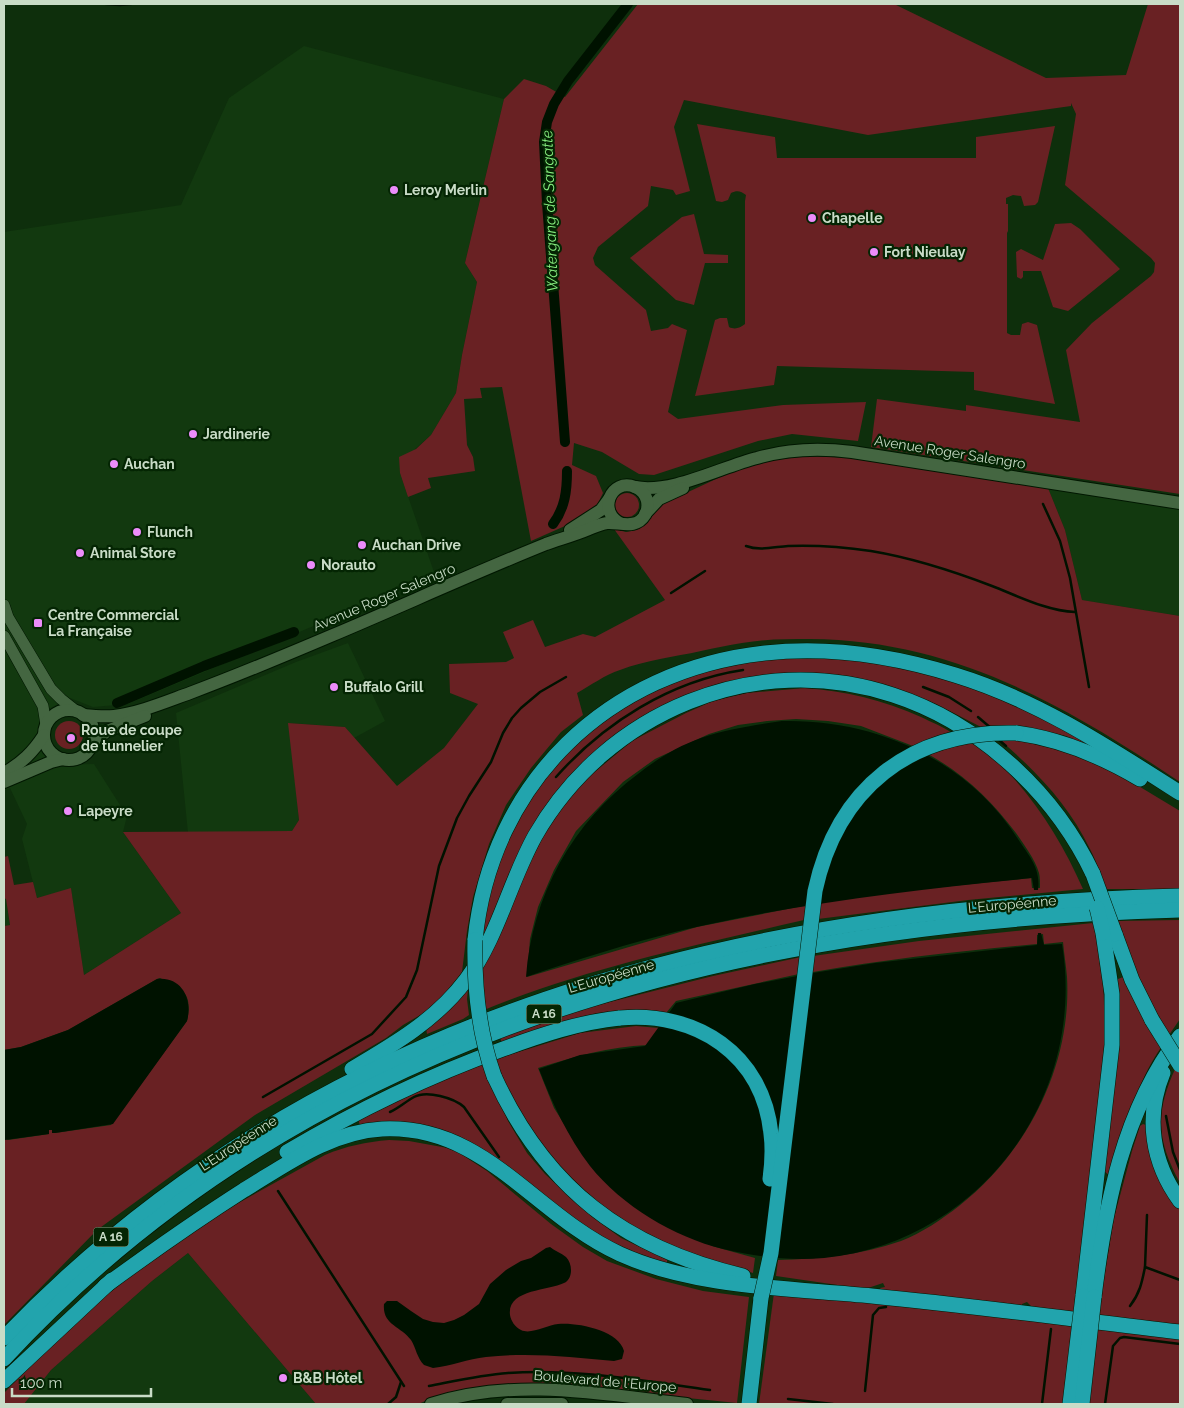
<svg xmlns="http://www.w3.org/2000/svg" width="1184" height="1408" font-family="Raleway,sans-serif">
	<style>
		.built { fill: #12390f }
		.green { fill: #692123 }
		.water { fill: #001200 }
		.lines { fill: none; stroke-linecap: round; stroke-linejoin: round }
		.stream { stroke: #001200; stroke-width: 2.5 }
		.canal { stroke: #001200; stroke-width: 10 }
		.tertiary-casing { stroke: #001700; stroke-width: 12 }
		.secondary-casing { stroke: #001700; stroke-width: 14 }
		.motorway-casing { stroke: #001700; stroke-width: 16 }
		.tertiary { stroke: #446641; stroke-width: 11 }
		.secondary { stroke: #446641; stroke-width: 12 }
		.motorway { stroke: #22a4ad; stroke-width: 15 }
		.motorway-bridge-casing { stroke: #001700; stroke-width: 16; stroke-linecap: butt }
		.motorway-bridge { stroke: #22a4ad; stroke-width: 15 }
		.poi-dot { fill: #ec8cfa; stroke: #042503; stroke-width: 2 }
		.labels { text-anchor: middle; stroke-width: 4.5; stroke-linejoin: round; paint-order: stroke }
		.shield { fill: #042503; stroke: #8ea58c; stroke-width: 1 }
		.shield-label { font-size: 12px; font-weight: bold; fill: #c9dcc7 }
		.poi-label { font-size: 14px; font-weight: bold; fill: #c9dcc7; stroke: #042503; text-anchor: start }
		.street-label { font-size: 14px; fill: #c9dcc7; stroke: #042503 }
		.water-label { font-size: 15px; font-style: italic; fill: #87ee7f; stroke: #042503 }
	</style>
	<rect width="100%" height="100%" fill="#0e2f0c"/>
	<g class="built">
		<polygon points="304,46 504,99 465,263 477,282 462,355 456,393 431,435 415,449 400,473 435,575 128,704 93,707 70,698 41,713 41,726 38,736 42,753 55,765 94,764 127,816 123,832 181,913 84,975 71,889 37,898 22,839 27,824 10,788 4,790 4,232 181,205 229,98"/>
		<polygon points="1048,488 1180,509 1180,616 1082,600 1065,530"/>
		<polygon points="348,643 385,721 354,738 345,727 289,723 299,820 292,831 188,833 176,713 296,662"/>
		<polygon points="4,898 6,899 10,925 4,926"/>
		<polygon points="188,1253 316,1404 24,1404 51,1370 152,1281"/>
	</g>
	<g class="green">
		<polygon points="638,4 894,4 1046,78 1126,75 1148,4 1180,4 1180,494 871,447 877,399 966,411 966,405 1080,422 1066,350 1092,323 1151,276 1154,272 1155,263 1151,258 1065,185 1076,114 1071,103 1071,106 868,135 684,100 674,127 690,191 676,195 673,190 651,186 648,206 598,247 593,258 595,265 646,310 651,331 668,328 672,324 687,330 668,412 678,419 783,405 866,402 858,441 792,434 758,441 654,475 639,474 602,452 574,443 572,465 596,476 603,493 597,505 574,522 531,541 502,387 480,388 482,398 464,399 467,445 473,457 475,471 428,478 431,488 408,497 400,473 399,457 416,449 431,435 456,393 462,355 477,282 465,263 504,99 524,79 546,86 565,97"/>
		<path d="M697,124L775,137L777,158H976V137L1055,126L1038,202L1035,205L1024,206L1021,196L1013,195L1006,198V204H1008V231L1007,233V333L1011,335H1020L1022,324L1028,322L1037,325L1055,404L974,390V372L777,366L774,385L695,396L715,320L720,318H727L729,327C735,330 740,328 745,324V201L746,195C741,191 737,190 731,193L728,200L722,202L716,201Z"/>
		<polygon points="694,214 704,254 728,255 728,263 705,263 694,305 676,300 630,258 682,217"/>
		<polygon points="1071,223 1080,229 1120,269 1068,311 1053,307 1041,271 1023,271 1023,277 1021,279 1017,277 1016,252 1021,249 1043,260 1055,224"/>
		<path d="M807,456L851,458L1048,488L1065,530L1082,600L1180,616V782C1065,705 953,640 810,639C787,639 764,639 742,643C728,645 715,648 701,651C674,657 646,660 620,670C605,675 591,685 577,693L583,715L561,732L531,768L506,805L489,844L473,897L467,931L462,972L434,1007L403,1025L386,1038L255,1115L97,1230L4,1325V1119L5,1138L8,1140L49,1134L48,1130H52V1133H55L111,1125L187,1021C193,992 183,990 160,978L157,979L68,1030L21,1047L4,1050V926L10,925L6,899L4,898V857L8,856L14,885L33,882L37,898L71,888L84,975L181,913L123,832L292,831L299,820L288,723L345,727L397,786L444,748L478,704L450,693L449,664L506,662L514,658L503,632L533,620L545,647L583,634L595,637L665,600L614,529L626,532L637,530L648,522L654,508L733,471L774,460Z"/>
		<circle cx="627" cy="505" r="12"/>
		<polygon points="792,656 861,660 919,671 1010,699 1103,752 1066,736 1035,729 999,727 981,727 936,704 891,688 719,686 575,773 487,931 479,943 483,915 513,822 572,743 639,694 706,668"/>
		<path d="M805,688C846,691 883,700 921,717C931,722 942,726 952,733L913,746L861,726L828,721L796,719L767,721L738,725L709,734L655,759L623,782L576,831L554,870L538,907L530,939L527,977L697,927L808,905L804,920C697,945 586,968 484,1010L480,969L529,865L550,823L564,804L585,780L632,741L686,713L713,701L747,693Z"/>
		<circle cx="69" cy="735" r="14"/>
		<path d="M999,739L1040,742L1102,764L1180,811V889H1106C1101,876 1097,862 1090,849C1069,805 1036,771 999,739Z"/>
		<path d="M970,742C978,747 988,752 995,759C1033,795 1062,841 1083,889L968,900L818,919L820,903L883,893L1031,878L1032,888H1040C1040,883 1040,877 1039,873C1035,859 1024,845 1016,833C990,799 965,775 928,754Z"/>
		<polygon points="1180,920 1180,1019 1169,1035 1143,989 1117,921"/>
		<path d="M1093,923L1103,970L1105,1041L1075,1313L1033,1308L1027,1302L1022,1304V1307L882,1292L880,1288L885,1287L883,1283L865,1289L776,1276L778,1260C820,1259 861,1255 901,1241C922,1233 942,1219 959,1206C1028,1152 1072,1064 1067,977C1066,965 1064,954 1063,942L1044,944L1043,934L1037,935V944C962,951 887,959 813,972V956L919,941Z"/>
		<polygon points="801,957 799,974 676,1001 666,1013 644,1012 502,1043 500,1037 594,1006 713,976"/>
		<path d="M1123,977L1162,1046C1135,1084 1125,1132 1110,1176L1104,1171L1118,1056V979Z"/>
		<polygon points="468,989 467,999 469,1015 463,1019 427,1034 426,1028"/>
		<path d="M636,1026L659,1028L648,1045C608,1047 576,1056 538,1068L554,1108L588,1162L610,1186L639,1209L712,1246L755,1258L753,1273L681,1251L611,1215L547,1156L508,1092L496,1059L580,1033Z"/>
		<polygon points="482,1062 508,1121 527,1153 545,1174 592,1217 621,1238 667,1260 667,1266 654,1262 587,1231 490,1155 471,1142 452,1134 360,1126 358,1118"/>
		<path d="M1176,1067L1180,1073V1183C1156,1139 1155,1112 1176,1067Z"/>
		<polygon points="1143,1124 1146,1125 1170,1198 1180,1209 1180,1325 1098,1315 1114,1218 1132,1151 1140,1126"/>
		<path d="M389,1140L409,1141L453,1149L487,1171L551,1224L583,1247L607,1261L656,1279L703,1291L749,1297L737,1403L559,1385L433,1398L418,1404H316L188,1253L152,1281L51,1370L24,1404H4V1393L77,1319L144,1265L204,1222L325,1155C346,1146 366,1142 389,1140Z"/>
		<polygon points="774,1293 1074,1325 1064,1404 759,1404"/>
		<polygon points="1096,1328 1180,1338 1180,1404 1087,1404"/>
	</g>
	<g class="water">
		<path d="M782,721C875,719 967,759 1018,839C1029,856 1041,868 1038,890H1034L1032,878C915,890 798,903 683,930C630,943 578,959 526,977C532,895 573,822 638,774C657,759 678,746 701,738C727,729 755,725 782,721Z"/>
		<path d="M1038,933H1041L1044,945L1062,944C1087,1097 980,1242 824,1258C791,1261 756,1257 723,1249C674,1237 622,1206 590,1166C568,1137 552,1103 539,1069L580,1055L645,1046L676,1003L755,984L813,973L875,963L1037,945Z"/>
		<path d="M157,979C182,976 193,1000 187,1021L113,1124L55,1133H52V1130H49V1134L5,1140L4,1050L21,1047L68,1030Z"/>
		<path d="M550,1247C555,1251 561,1253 566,1257C573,1264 573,1279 564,1283C548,1291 507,1289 510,1315C511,1321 515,1327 521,1330C531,1335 547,1325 558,1324C576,1322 619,1330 624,1351L622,1359L614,1361C572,1357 529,1352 486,1357C468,1359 451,1366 433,1368L424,1365C417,1358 416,1348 411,1340C401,1326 382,1325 384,1304L387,1301H397L411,1311L423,1319L433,1322L444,1323L454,1320L464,1315L479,1304L490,1284L506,1270L521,1261L531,1258L546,1248Z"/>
	</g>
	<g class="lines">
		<g class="stream">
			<polyline points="106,4 120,5 131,4"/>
			<polyline points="1043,504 1060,541 1070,578 1089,687"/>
			<path d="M746,546C759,551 774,547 788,546C815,545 844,547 871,551C913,558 953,571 992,586C1018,596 1047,611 1075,612"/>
			<polyline points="671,593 705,571"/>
			<polyline points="923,687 949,697 971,711"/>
			<polyline points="978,717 992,729"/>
			<polyline points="999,740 1006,746"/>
			<path d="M556,777C604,723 670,681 743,670"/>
			<polyline points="263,1097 372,1034 406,997 417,970 439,866 457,818 469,796 491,762 503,733 512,718 521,708 540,692 566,677"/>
			<path d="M390,1112C399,1108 405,1102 414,1097C427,1090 454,1098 464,1107L499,1157"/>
			<polyline points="1166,1116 1173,1152 1180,1170"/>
			<polyline points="278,1191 404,1386"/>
			<polyline points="1147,1215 1145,1267 1180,1280"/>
			<path d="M1130,1306C1140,1293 1142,1282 1145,1267"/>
			<path d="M429,1386C455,1381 481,1375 508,1373C575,1368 644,1381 710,1390"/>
			<polyline points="865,1391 873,1315 879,1308 886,1307"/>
			<polyline points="788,1399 833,1404"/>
			<polyline points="388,1404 396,1397 401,1382"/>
			<polyline points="1042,1404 1051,1329"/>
			<polyline points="1105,1404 1113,1346 1120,1338 1124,1337 1180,1344"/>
		</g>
		<g class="canal">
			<polyline points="565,442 547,203 544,142 547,122 554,104 568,81 628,4"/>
			<path d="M553,524C565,508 567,491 567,471"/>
			<polyline points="117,703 204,666 294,632"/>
		</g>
		<g class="tertiary-casing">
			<g id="tertiary">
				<polyline points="4,605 8,617 51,689 61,699 76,711"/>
				<polyline points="4,636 43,706 46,725"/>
			</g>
		</g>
		<g class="secondary-casing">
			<g id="secondary">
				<path d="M635,487C672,494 721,467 757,458C788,449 820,448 852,452L1180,503"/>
				<polyline points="645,514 659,499 683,488"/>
				<polyline points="570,530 601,510 609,499"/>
				<circle cx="69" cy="735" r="25"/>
				<path d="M83,715C93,716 104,717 114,716C139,713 165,702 190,693C238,675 286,655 333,635C404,605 474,573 546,544C560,539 575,535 589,529C594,527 600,524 607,523C620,522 636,530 645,515C647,511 648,506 647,501C646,495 641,489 635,487C611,477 596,513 622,524"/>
				<polyline points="92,743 107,731 145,716"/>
				<path d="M4,773C22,763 33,752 44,735"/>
				<polyline points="4,782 51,762 63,759"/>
				<path d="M431,1404C515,1377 601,1394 687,1404"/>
				<polyline points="507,1404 562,1404"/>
			</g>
		</g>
		<g class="motorway-casing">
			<g id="motorway">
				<path d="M1016,733C1061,739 1101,756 1140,779"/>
				<polyline points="1115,934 1132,980 1152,1020"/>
				<path d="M475,940C491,782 608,670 765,653C829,646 894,656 955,675C1037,700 1108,747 1180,793"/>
				<path d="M352,1069C393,1045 436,1020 466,980C498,937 509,883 535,836C606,712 755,649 893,695C979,723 1054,792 1093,874"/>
				<path d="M1163,1073C1145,1117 1152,1163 1180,1201"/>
				<path d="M494,1076C545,1188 624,1248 743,1276"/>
				<path d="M287,1152C356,1111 428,1076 503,1049C541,1035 580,1022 620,1018"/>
				<path d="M105,1286C150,1253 197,1220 244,1190C287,1164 330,1132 382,1129C485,1124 534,1215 620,1254C695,1288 791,1288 872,1296C975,1306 1078,1320 1180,1332"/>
				<polyline points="1083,1296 1112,1045 1112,994 1103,933"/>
				<path d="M1094,1297C1105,1207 1123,1110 1180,1036"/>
				<path d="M4,1338C314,1013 745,907 1180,896"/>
				<path d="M4,1359C309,1028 745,922 1180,910"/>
				<polyline points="4,1381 112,1280"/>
				<polyline points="749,1404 761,1298"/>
			</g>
		</g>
		<use href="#tertiary" class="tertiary"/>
		<use href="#secondary" class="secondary"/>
		<use href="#motorway" class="motorway"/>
		<g class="motorway-bridge-casing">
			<g id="motorway-bridge">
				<polyline points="1093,874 1115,934"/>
				<polyline points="1097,908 1103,933"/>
				<path d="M475,940C474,987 478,1031 494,1076"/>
				<path d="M620,1018C696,1011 763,1054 771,1134C773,1149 772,1164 770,1179"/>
				<polyline points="1152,1020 1180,1065"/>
				<path d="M761,1298L771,1253L815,891C837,789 910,730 1016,733"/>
				<polyline points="1070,1404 1083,1296"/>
				<polyline points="1082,1404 1094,1297"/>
			</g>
		</g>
		<use href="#motorway-bridge" class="motorway-bridge"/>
	</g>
	<g class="poi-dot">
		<circle cx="394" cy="190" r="5"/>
		<circle cx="812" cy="218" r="5"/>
		<circle cx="874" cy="252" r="5"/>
		<circle cx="193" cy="434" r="5"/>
		<circle cx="114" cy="464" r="5"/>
		<circle cx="137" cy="532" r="5"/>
		<circle cx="362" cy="545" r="5"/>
		<circle cx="80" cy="553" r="5"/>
		<circle cx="311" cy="565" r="5"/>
		<rect x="33" y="618" width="10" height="10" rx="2.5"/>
		<circle cx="334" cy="687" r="5"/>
		<circle cx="71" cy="738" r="5"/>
		<circle cx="68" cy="811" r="5"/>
		<circle cx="283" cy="1378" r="5"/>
	</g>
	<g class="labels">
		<g class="shield">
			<rect x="526.5" y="1004.5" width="35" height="19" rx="4"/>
			<rect x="93.5" y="1227.5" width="35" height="19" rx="4"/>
		</g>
		<g class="shield-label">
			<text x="544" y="1018">A 16</text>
			<text x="111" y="1241">A 16</text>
		</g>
		<g class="poi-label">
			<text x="404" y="195">Leroy Merlin</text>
			<text x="822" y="223">Chapelle</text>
			<text x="884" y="257">Fort Nieulay</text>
			<text x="203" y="439">Jardinerie</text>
			<text x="124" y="469">Auchan</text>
			<text x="147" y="537">Flunch</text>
			<text x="372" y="550">Auchan Drive</text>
			<text x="90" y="558">Animal Store</text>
			<text x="321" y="570">Norauto</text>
			<text x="48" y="620">Centre Commercial<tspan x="48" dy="16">La Française</tspan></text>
			<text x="344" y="692">Buffalo Grill</text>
			<text x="81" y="735">Roue de coupe<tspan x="81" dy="16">de tunnelier</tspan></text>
			<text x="78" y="816">Lapeyre</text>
			<text x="293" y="1383">B&amp;B Hôtel</text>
		</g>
		<g class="street-label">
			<text transform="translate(950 452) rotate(9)" y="5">Avenue Roger Salengro</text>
			<text transform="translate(384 597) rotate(-23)" y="5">Avenue Roger Salengro</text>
			<text transform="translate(1012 904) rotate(-5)" y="5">L'Européenne</text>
			<text transform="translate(611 976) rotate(-16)" y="5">L'Européenne</text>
			<text transform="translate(238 1143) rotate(-33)" y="5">L'Européenne</text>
			<text transform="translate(605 1381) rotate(5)" y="5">Boulevard de l'Europe</text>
		</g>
		<g class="water-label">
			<text transform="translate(550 211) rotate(-92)" y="5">Watergang de Sangatte</text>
		</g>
	</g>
	<rect width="1184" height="1408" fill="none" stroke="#c9dcc7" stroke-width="10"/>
	<path d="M12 1388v8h139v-8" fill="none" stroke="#c9dcc7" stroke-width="2.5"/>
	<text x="20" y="1388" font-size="15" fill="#c9dcc7" stroke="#042503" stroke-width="4" paint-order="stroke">100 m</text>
</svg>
